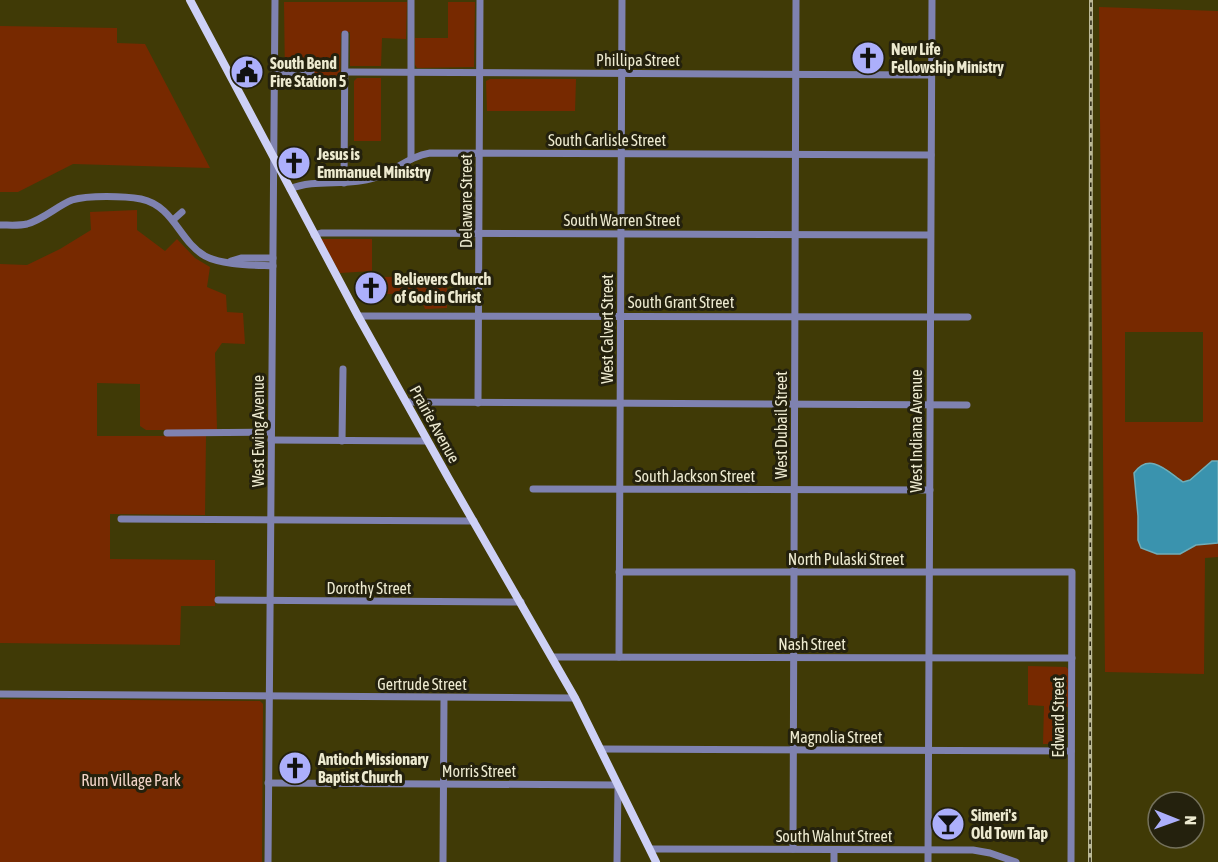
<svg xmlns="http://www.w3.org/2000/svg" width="1218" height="862" font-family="'Asap Condensed',sans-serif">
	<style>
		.green { fill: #772900; fill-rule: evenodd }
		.water { fill: #3a93ae; stroke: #70adb8; stroke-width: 1.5 }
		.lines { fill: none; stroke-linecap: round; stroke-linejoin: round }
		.minor { stroke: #7f82b0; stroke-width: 7 }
		.major { stroke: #cdd0f6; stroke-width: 8 }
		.rail-casing { stroke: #bcb997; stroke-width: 4 }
		.rail { stroke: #24210d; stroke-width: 1.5; stroke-dasharray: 4.5; stroke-linecap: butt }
		.labels { text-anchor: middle; stroke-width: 6; stroke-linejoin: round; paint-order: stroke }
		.poi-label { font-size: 16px; font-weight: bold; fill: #edead0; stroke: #24210d; text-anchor: start }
		.street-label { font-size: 16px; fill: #edead0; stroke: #24210d }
		.park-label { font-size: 16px; fill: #f1d4c8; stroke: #24210d }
	</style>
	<rect width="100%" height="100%" fill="#403a06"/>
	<g class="green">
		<polygon points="284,2 407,2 406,39 382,38 381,66 350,66 350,32 341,32 340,81 285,81"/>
		<polygon points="448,2 475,2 474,67 417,68 415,65 415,38 448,38"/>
		<path d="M1099,7L1218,11V461C1204,462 1196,478 1183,482L1169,470L1134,473L1138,516V540L1157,554H1180L1196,545L1218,543V557L1205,558L1204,674L1105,672ZM1125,332H1203V422H1125Z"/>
		<polygon points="0,26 117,28 117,43 145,44 210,168 73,164 18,192 0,192"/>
		<polygon points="357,78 381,78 381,141 354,141 354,81"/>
		<polygon points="490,79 576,79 575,111 487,111 486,81"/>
		<polygon points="137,210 137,230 165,251 177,239 195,258 210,267 207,287 226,295 227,312 243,313 245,344 222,343 215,353 217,430 146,430 140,426 140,384 97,383 97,436 206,436 205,515 110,514 110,559 215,560 215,606 181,606 180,645 0,643 0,264 27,265 60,249 91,230 90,212"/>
		<polygon points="321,239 372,239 372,271 340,273"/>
		<path d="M447,276V308L425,309C420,290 397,294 382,294L381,277Z"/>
		<path d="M1028,666L1066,667L1068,669V707L1055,710C1052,722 1058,732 1052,744H1043L1044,706L1028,705Z"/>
		<polygon points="0,699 260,701 263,704 262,862 0,862"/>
	</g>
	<path class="water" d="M1212,461H1218V543L1196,545L1180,554H1157L1141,548L1138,540V516L1134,473C1150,451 1168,472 1183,482L1190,480Z"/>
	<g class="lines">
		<g class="minor">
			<polyline points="345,72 931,75"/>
			<polyline points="274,73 311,73"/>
			<polyline points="411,159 411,0"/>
			<polyline points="344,183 345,34"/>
			<path d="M290,189C316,178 346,187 374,178C394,172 409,156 430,153L931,155"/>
			<polyline points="173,220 182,212"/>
			<path d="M0,225C9,225 19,226 27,224C44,219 57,206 72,200C88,195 125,196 141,199C174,206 179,241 205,256C221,265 254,265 273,266"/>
			<polyline points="314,235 321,233 348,233 930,235"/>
			<polyline points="231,261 241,258 273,258"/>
			<polyline points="358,316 968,317"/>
			<polyline points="406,402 967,405"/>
			<polyline points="478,403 480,0"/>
			<polyline points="167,433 271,432"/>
			<polyline points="271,440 427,441"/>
			<polyline points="342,441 343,369"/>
			<polyline points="533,489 930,490"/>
			<polyline points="121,519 474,521"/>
			<polyline points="619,572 1072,572 1071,862"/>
			<polyline points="218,600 521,602"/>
			<polyline points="553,657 1072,658"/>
			<polyline points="619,657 622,0"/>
			<polyline points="0,694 575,698"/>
			<polyline points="601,749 1071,751"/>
			<polyline points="268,783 618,785 617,862"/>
			<polyline points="650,849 973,850 990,853 1016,862"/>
			<polyline points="793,849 796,0"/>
			<polyline points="834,850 834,862"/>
			<polyline points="268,862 275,0"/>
			<polyline points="443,862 444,698"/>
			<polyline points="928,862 932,0"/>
		</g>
		<polyline class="major" points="190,0 358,316 449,479 575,698 656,862"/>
		<g class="rail-casing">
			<polyline id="rail" points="1090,862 1091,0"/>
		</g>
		<use href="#rail" class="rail"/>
	</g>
	<defs>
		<g id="church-disc" transform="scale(1.725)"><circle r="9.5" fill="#acaffb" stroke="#24210d"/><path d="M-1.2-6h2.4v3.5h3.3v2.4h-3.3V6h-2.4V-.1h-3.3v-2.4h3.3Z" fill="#111"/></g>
		<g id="civic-disc" transform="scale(1.725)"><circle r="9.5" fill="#acaffb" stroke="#24210d"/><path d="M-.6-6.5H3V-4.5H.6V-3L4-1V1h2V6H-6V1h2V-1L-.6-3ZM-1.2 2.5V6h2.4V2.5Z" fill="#111"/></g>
		<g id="bar-disc" transform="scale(1.725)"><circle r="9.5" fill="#acaffb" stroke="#24210d"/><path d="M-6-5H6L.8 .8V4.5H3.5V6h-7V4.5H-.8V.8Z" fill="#111"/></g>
	</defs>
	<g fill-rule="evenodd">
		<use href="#church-disc" x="868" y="58"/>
		<use href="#civic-disc" x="247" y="72"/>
		<use href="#church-disc" x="294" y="163"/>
		<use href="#church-disc" x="371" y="288"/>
		<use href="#church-disc" x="295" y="768"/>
		<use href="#bar-disc" x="948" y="824"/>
	</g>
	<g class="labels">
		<g class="poi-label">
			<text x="891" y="55">New Life<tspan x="891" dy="18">Fellowship Ministry</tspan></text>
			<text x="270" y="69">South Bend<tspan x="270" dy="18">Fire Station 5</tspan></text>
			<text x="317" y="160">Jesus is<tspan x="317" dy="18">Emmanuel Ministry</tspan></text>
			<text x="394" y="285">Believers Church<tspan x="394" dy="18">of God in Christ</tspan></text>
			<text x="318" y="765">Antioch Missionary<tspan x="318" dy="18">Baptist Church</tspan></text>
			<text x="971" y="821">Simeri's<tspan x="971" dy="18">Old Town Tap</tspan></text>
		</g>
		<g class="street-label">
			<text x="638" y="66">Phillipa Street</text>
			<text x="607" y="146">South Carlisle Street</text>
			<text transform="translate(466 201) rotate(-90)" y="6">Delaware Street</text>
			<text x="622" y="226">South Warren Street</text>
			<text x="681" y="308">South Grant Street</text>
			<text transform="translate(607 329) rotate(-90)" y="6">West Calvert Street</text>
			<text transform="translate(435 424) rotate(61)" y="6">Prairie Avenue</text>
			<text transform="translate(781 425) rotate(-90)" y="6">West Dubail Street</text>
			<text transform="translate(258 431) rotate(-90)" y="6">West Ewing Avenue</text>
			<text transform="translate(916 431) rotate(-90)" y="6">West Indiana Avenue</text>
			<text x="695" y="482">South Jackson Street</text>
			<text x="846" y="565">North Pulaski Street</text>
			<text x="369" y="594">Dorothy Street</text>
			<text x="812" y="650">Nash Street</text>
			<text x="422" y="690">Gertrude Street</text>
			<text transform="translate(1058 717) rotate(-90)" y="6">Edward Street</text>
			<text x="836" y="743">Magnolia Street</text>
			<text x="479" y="777">Morris Street</text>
			<text x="834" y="842">South Walnut Street</text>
		</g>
		<g class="park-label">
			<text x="131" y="786">Rum Village Park</text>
		</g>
	</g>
	<g transform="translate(1176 820) rotate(91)"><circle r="28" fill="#24210d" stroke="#74715b" stroke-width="1.5"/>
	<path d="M0-4.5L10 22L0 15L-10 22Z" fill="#acaffb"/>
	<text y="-9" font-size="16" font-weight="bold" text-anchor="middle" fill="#edead0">N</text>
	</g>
</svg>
